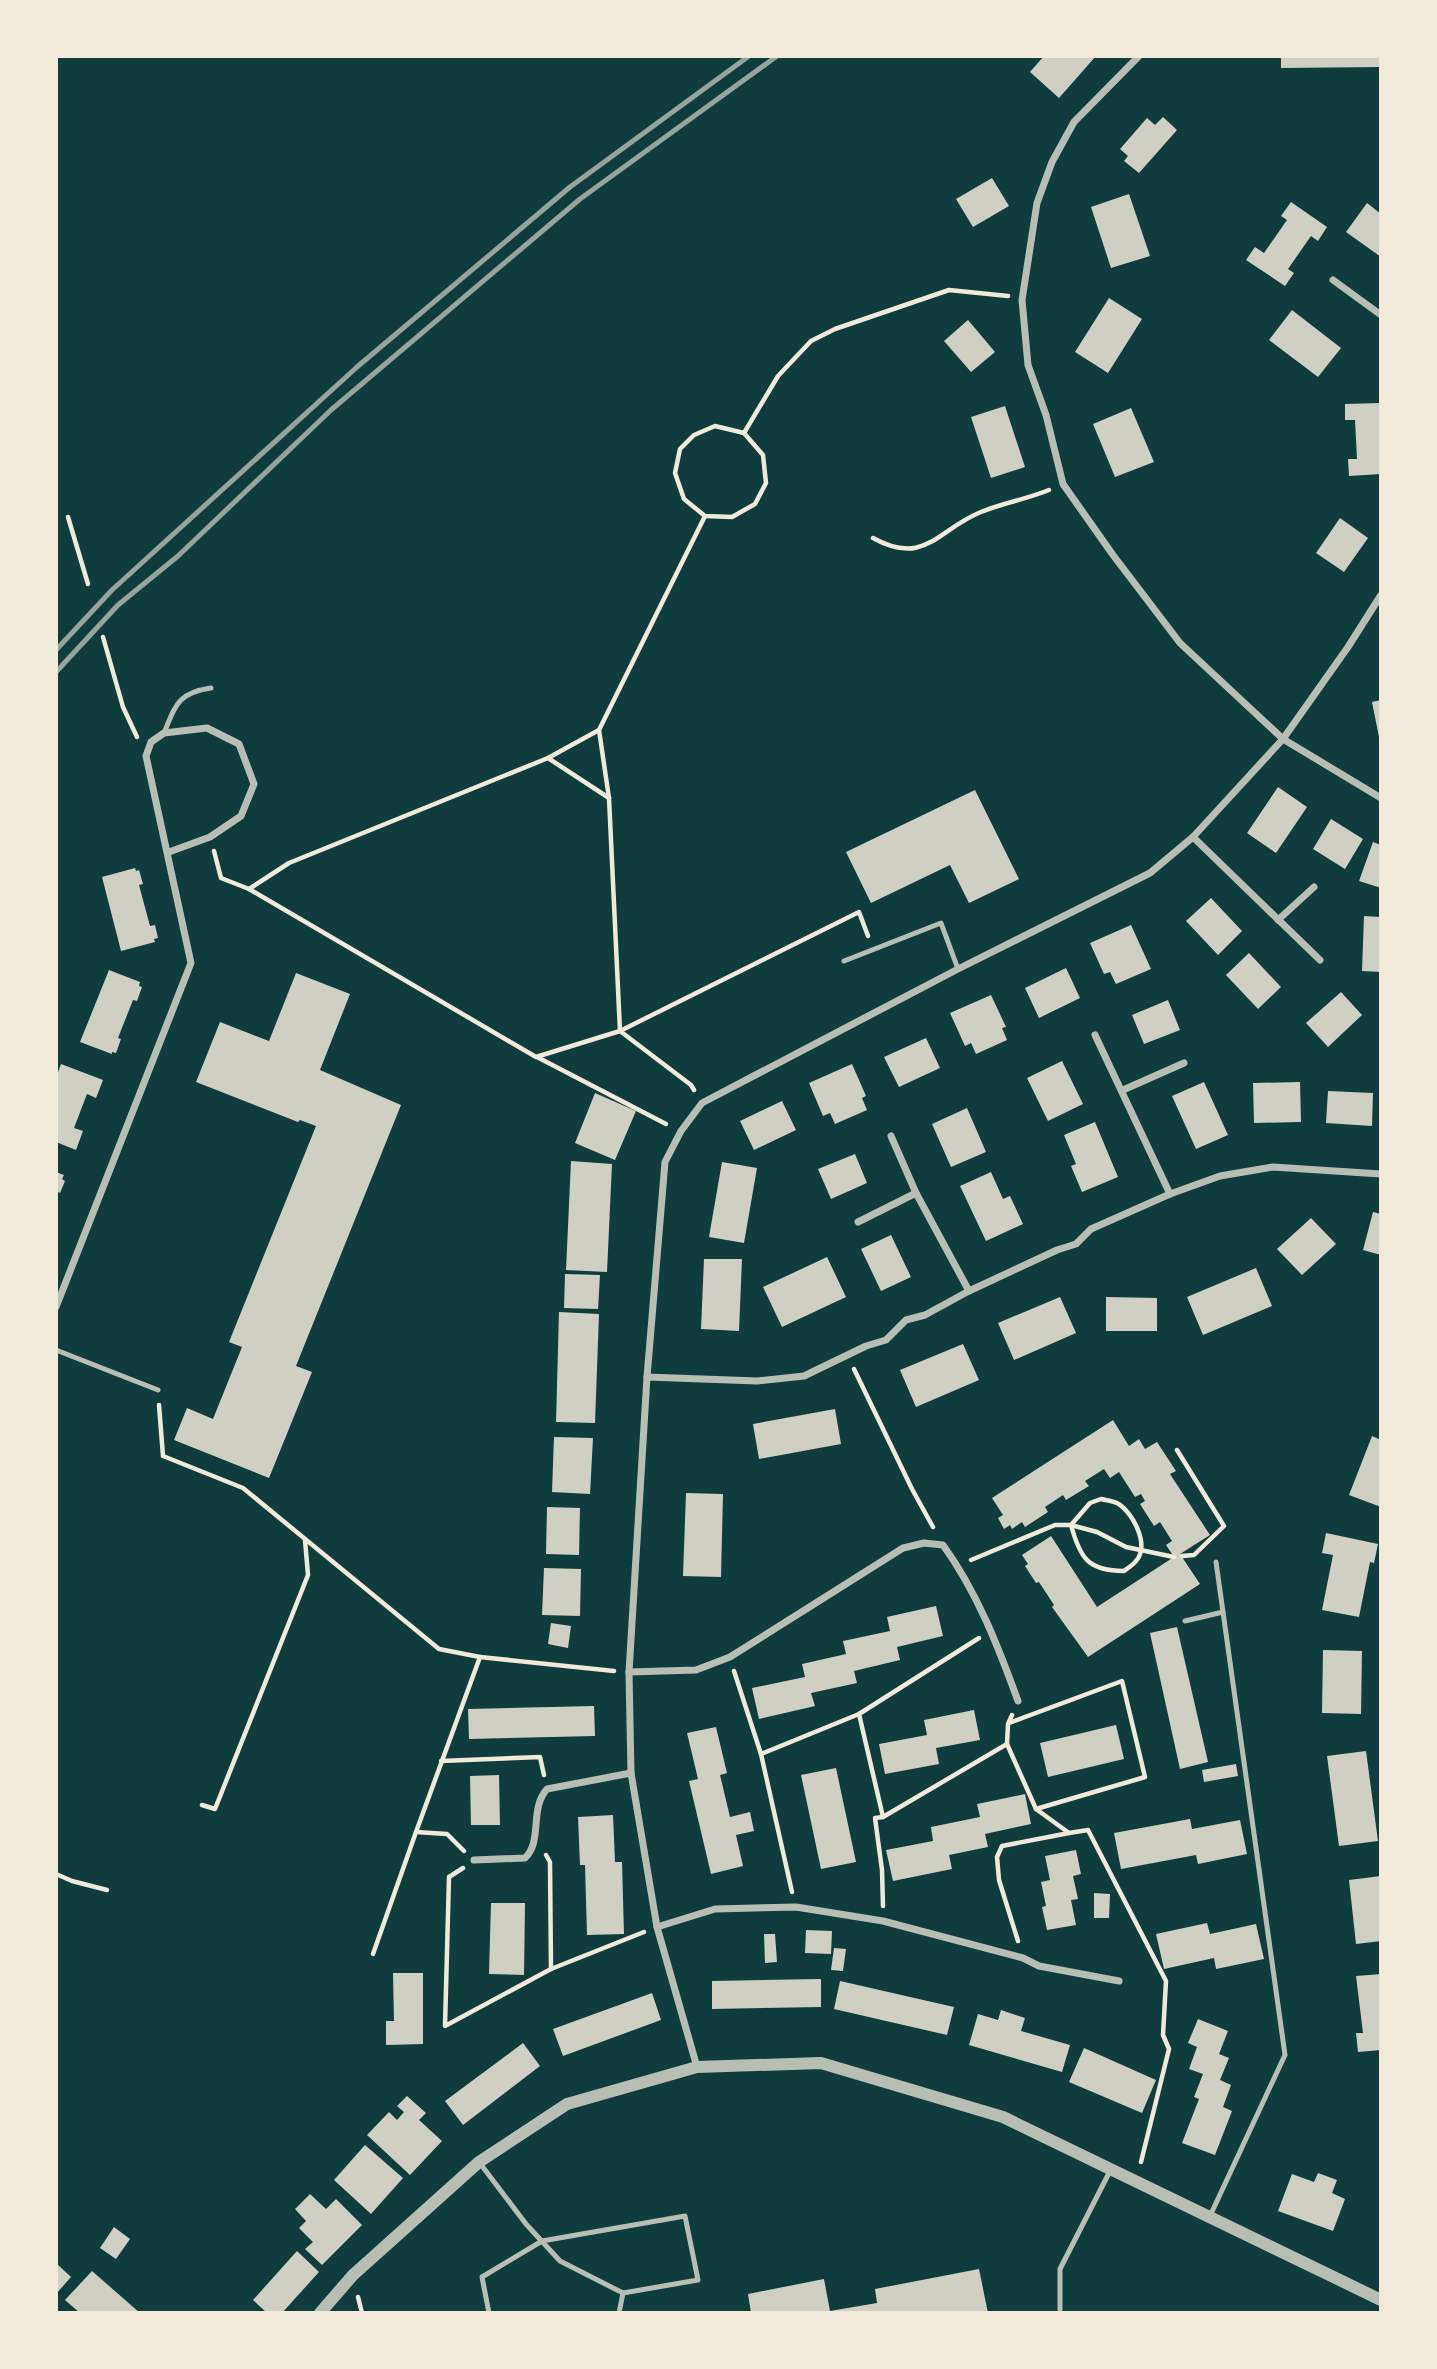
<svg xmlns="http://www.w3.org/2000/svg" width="1437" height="2369" font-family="'DM Sans',sans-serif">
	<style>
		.building { fill: #cfcfc3 }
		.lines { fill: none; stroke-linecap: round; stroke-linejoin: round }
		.path { stroke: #f1e9da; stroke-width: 4.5 }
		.service { stroke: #b8beb3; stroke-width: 5 }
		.minor { stroke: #b8beb3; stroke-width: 7 }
		.tertiary { stroke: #b8beb3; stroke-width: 12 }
		.rail { stroke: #97a49c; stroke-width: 5 }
	</style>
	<rect width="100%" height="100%" fill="#0f3d3e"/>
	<g class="building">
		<polygon points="1044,56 1096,56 1059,98 1030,72"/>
		<polygon points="1281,56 1381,56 1381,67 1281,68"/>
		<polygon points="1163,117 1177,130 1139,173 1124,161 1128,156 1120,149 1147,118 1155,125"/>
		<polygon points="992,178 1009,206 973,227 956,199"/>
		<polygon points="1129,194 1150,256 1111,268 1091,207"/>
		<polygon points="1291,202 1327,227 1318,241 1311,236 1288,269 1294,273 1285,286 1246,260 1255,247 1264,253 1287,220 1281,216"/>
		<polygon points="1367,203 1381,214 1381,257 1346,232"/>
		<polygon points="1109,298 1142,319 1108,373 1075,352"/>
		<polygon points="1292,310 1341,348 1318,377 1269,340"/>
		<polygon points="968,320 995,352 971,372 944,341"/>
		<polygon points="1381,403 1381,474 1349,476 1348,459 1357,459 1355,420 1345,420 1345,404"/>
		<polygon points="1005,406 1025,467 991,478 971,417"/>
		<polygon points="1131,408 1154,462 1115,477 1093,424"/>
		<polygon points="1340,518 1368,538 1344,572 1316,553"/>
		<polygon points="1381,700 1381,742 1380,742 1372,702"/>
		<polygon points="1278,787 1307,807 1276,853 1247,833"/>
		<polygon points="975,790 1019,879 969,903 950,865 871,903 846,852"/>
		<polygon points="1331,819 1363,839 1345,869 1313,849"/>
		<polygon points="1373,842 1381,845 1381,888 1359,881"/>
		<polygon points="135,868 136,871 139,870 143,884 139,885 150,926 155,925 158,938 154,939 155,942 121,951 102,877"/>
		<polygon points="1211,898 1242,931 1218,955 1186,921"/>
		<polygon points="1364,916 1381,917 1381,972 1362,971"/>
		<polygon points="1131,925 1151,969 1116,984 1110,972 1104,974 1090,943"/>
		<polygon points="1249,953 1281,987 1258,1009 1226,975"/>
		<polygon points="1066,968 1080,998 1039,1018 1025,988"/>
		<polygon points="109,970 140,982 139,986 142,987 137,1001 133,1000 118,1038 121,1039 116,1053 112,1052 112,1054 80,1042"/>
		<polygon points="296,973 350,994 320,1070 401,1105 296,1366 312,1372 269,1478 174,1440 187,1408 213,1419 242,1347 229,1342 316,1126 300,1120 298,1122 196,1082 220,1022 269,1041"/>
		<polygon points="1341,992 1362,1015 1328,1047 1306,1023"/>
		<polygon points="991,995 1006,1027 1002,1028 1007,1040 976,1054 971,1043 965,1046 950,1013"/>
		<polygon points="1168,1000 1180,1030 1144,1044 1132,1015"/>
		<polygon points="926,1038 940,1068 899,1087 884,1057"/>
		<polygon points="1062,1061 1083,1104 1048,1121 1027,1078"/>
		<polygon points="61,1064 103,1080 96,1098 87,1094 74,1128 83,1131 76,1150 56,1142 56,1078"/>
		<polygon points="852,1064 866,1096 862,1098 867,1110 835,1124 830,1113 823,1116 809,1083"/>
		<polygon points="1204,1082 1228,1135 1196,1149 1172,1096"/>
		<polygon points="1300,1082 1301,1122 1254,1123 1253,1083"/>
		<polygon points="1328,1091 1373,1093 1372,1126 1326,1123"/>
		<polygon points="595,1093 636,1111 615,1160 575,1143"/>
		<polygon points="782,1101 796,1130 754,1150 740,1121"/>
		<polygon points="967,1108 986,1152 951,1167 932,1124"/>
		<polygon points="1095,1122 1118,1177 1082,1192 1071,1166 1076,1164 1064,1135"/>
		<polygon points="855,1154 867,1183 831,1199 818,1169"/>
		<polygon points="571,1161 612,1164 607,1272 566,1270"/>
		<polygon points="722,1162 757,1168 744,1243 709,1237"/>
		<polygon points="56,1172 64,1175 62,1179 65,1181 60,1193 56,1191"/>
		<polygon points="991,1172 1003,1199 1010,1196 1023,1224 986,1241 960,1186"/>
		<polygon points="1373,1212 1381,1214 1381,1255 1363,1250"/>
		<polygon points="1311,1218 1336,1244 1302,1275 1277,1249"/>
		<polygon points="891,1235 911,1277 881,1291 861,1249"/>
		<polygon points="827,1257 846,1297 782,1327 763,1287"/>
		<polygon points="704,1259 742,1259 739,1331 701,1329"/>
		<polygon points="1256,1268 1272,1306 1203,1335 1187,1297"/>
		<polygon points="565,1274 600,1275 598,1309 564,1308"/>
		<polygon points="1060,1297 1076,1333 1014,1360 998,1323"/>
		<polygon points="1106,1297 1157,1298 1157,1331 1106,1331"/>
		<polygon points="559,1312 599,1314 595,1423 556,1422"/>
		<polygon points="963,1344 979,1380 916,1407 900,1370"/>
		<polygon points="835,1409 841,1444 759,1459 753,1424"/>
		<polygon points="1113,1420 1129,1446 1139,1439 1145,1449 1157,1442 1176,1471 1170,1474 1210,1535 1180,1554 1200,1584 1088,1657 1052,1607 1054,1605 1039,1582 1036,1583 1025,1566 1028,1564 1022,1555 1051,1536 1097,1607 1174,1557 1166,1545 1172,1541 1160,1522 1154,1526 1140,1504 1145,1501 1141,1494 1135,1497 1119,1472 1110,1478 1104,1469 1085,1481 1089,1486 1066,1500 1063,1495 1045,1507 1048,1512 1025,1527 1022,1522 1012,1529 1010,1525 1004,1529 998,1518 1003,1515 992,1498"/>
		<polygon points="1372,1436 1381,1440 1381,1507 1349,1495"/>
		<polygon points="554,1437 593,1438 590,1494 552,1492"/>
		<polygon points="686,1493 723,1494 721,1577 683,1576"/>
		<polygon points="547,1507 580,1508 579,1555 546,1554"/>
		<polygon points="1326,1533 1378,1544 1374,1563 1370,1562 1359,1617 1322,1610 1333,1555 1322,1553"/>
		<polygon points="544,1568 581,1569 580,1616 542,1615"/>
		<polygon points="936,1606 943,1636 897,1647 900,1660 854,1671 857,1683 811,1693 815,1706 759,1719 752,1688 805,1677 802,1664 846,1654 843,1641 890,1631 887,1617"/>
		<polygon points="551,1623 571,1626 568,1648 548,1644"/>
		<polygon points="1177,1627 1208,1762 1180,1769 1150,1633"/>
		<polygon points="1323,1650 1362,1651 1361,1714 1322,1713"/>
		<polygon points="594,1706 595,1736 469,1739 468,1709"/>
		<polygon points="974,1710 980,1740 936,1748 939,1764 885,1774 879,1744 927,1735 924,1720"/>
		<polygon points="1116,1725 1124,1759 1048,1777 1040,1743"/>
		<polygon points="716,1727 727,1773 720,1775 730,1817 750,1812 754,1831 736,1835 743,1866 711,1874 689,1781 698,1779 687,1733"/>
		<polygon points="1366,1751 1378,1841 1339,1846 1327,1756"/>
		<polygon points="1236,1764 1238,1776 1204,1782 1202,1770"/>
		<polygon points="836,1768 856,1862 821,1869 801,1775"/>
		<polygon points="499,1775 500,1825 471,1825 470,1776"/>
		<polygon points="1025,1794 1031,1824 985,1834 988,1847 949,1855 952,1869 893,1881 886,1850 933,1841 931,1827 980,1817 977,1804"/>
		<polygon points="613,1815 615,1862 622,1862 624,1934 587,1935 585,1865 580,1865 578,1817"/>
		<polygon points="1190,1819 1192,1829 1240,1820 1247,1854 1198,1864 1196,1855 1121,1869 1114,1833"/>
		<polygon points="1076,1850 1081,1874 1073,1876 1078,1899 1071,1900 1076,1925 1047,1930 1042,1907 1046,1906 1041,1882 1050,1880 1045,1856"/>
		<polygon points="1381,1876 1381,1941 1356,1944 1349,1880"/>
		<polygon points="1094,1893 1110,1894 1109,1918 1094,1918"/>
		<polygon points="491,1903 525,1903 524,1975 489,1974"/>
		<polygon points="1207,1923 1210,1934 1256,1924 1264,1959 1216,1969 1214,1958 1164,1969 1156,1934"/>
		<polygon points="806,1930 832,1931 831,1954 805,1953"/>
		<polygon points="764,1934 775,1934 777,1962 765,1963"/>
		<polygon points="834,1948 846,1949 843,1971 831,1970"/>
		<polygon points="393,1973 423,1973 423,2044 386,2045 386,2021 394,2021"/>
		<polygon points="1381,1974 1381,2050 1358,2052 1356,2033 1363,2033 1356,1976"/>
		<polygon points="821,1979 821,2007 712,2009 712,1981"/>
		<polygon points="840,1981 954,2007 947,2035 834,2009"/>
		<polygon points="652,1993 661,2020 563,2056 553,2029"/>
		<polygon points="1001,2010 1025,2018 1021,2031 1070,2045 1062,2072 969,2045 978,2014 998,2020"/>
		<polygon points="1198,2019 1228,2031 1219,2054 1229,2058 1220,2080 1231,2085 1223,2107 1232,2111 1215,2155 1182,2143 1199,2099 1194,2097 1203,2074 1189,2069 1197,2047 1188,2043"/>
		<polygon points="523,2043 540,2066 463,2125 445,2101"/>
		<polygon points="1084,2048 1156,2080 1142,2113 1069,2082"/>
		<polygon points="407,2096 426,2113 419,2120 442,2141 410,2175 367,2135 389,2112 397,2120 404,2112 397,2106"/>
		<polygon points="365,2145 403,2178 371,2214 334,2180"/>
		<polygon points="1318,2173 1337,2180 1332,2193 1345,2199 1333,2231 1278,2211 1292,2174 1314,2182"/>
		<polygon points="310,2194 326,2209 336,2199 362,2225 322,2265 305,2249 313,2242 299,2228 306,2221 295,2209"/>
		<polygon points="114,2227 130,2239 116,2259 100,2248"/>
		<polygon points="297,2251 319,2272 282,2313 267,2313 253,2300"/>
		<polygon points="56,2263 71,2277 56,2294"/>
		<polygon points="979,2269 988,2313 751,2313 748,2294 824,2279 830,2311 877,2303 875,2289"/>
		<polygon points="92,2271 140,2313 80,2313 65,2300"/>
	</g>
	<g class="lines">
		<g class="path">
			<polygon points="715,426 744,433 763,455 766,483 755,504 732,517 705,516 684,499 675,473 680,449 694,435"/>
			<polyline points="744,433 778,376 811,341 835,329 949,290 1008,296"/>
			<polyline points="68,517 88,584"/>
			<path d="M873,538C925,567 938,529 981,512C1003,503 1027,499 1049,490"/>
			<polyline points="103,637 123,707 137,737"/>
			<polyline points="548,758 609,798"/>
			<polyline points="214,851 221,878 249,889 289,863 548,758 599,730"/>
			<polyline points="249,889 536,1057 620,1031 859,912 868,936"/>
			<polyline points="537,1057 666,1124"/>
			<polyline points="694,1090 691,1085 620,1031 609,798 599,730 705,516"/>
			<polyline points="854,1369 912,1489 933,1527"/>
			<polyline points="159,1405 163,1456 243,1488 439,1649 480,1657"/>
			<polyline points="1177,1450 1224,1526 1194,1555 1182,1556"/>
			<path d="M1101,1499C1105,1500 1113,1501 1117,1503C1133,1512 1150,1545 1136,1561C1133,1565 1128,1568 1124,1571C1088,1571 1080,1558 1071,1525L1090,1503Z"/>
			<polyline points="971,1560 1055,1525 1071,1525 1097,1532 1126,1547 1174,1557"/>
			<polyline points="734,1671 761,1754 792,1892"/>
			<polyline points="859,1714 883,1817 1007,1744"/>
			<polyline points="1012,1715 1008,1724 1007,1744 1036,1809 1069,1833 1088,1830 1166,1981 1163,2035 1169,2049 1141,2162"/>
			<polyline points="1009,1723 1122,1681 1145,1777 1036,1809"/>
			<polyline points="761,1754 859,1714 979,1638"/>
			<polyline points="441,1761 540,1757 544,1775"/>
			<polyline points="202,1805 215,1809 308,1575 305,1540"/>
			<polyline points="464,1851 447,1834 416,1832 480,1657 614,1671"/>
			<polyline points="546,1855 550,1862 551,1969"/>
			<polyline points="463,1868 449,1877 445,2026 551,1969 644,1932"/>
			<polyline points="56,1874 72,1881 107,1890"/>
			<polyline points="883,1906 882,1870 875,1818 883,1817"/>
			<polyline points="1018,1941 999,1880 997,1857 1002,1846 1069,1833"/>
			<polyline points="373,1954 416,1832"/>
			<polyline points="358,2297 362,2313"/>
		</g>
		<g class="service">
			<path d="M164,733C176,704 178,693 211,688"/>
			<polyline points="844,961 941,923 958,969"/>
			<polyline points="56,1350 158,1390"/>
			<polyline points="1185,1621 1223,1612"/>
			<polyline points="479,2162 526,2224 560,2261 623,2293 698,2280 685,2216 542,2241 482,2277 489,2313"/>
			<polyline points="1210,2216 1285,2055 1216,1562"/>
			<polyline points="619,2313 623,2293"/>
			<polyline points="1060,2313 1060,2269 1110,2171"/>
		</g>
		<g class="minor">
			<polyline points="1139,56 1074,122 1052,162 1037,203 1022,300 1028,365 1046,415 1063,484 1113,555 1180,643 1283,739 1381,798"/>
			<polyline points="1333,280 1381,315"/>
			<polyline points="1193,837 1320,960"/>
			<polyline points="1278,920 1314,887"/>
			<polyline points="1095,1035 1170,1194"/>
			<polyline points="1123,1090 1184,1063"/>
			<polyline points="891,1136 916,1193 969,1291"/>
			<polyline points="858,1222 916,1193"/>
			<polyline points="56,1307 191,963 146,756 151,742 164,733 207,728 239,744 254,784 241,816 210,837 169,852"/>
			<polyline points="647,1377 757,1381 804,1376 866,1346 886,1340 906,1320 925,1315 969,1291 1057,1250 1076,1244 1091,1229 1170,1194 1220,1176 1273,1167 1381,1174"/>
			<path d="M629,1672L696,1670L730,1657L903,1548L924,1543L943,1545C977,1592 998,1646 1018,1701"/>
			<path d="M474,1860L525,1858C543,1841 529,1809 547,1789L631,1773"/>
			<polyline points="657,1927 715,1909 796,1907 883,1921 1023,1958 1039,1966 1119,1981"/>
			<polyline points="697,2067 657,1927 631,1773 629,1672 647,1377 665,1162 681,1131 702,1103 958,969 1150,873 1193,837 1283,739 1348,647 1381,595"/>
		</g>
		<polyline class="tertiary" points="320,2313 353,2275 479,2162 567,2104 697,2067 821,2063 1003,2117 1381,2300"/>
		<g class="rail">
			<polyline points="56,650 112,590 357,367 570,187 749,56"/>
			<polyline points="56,672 118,605 178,556 331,410 580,199 777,56"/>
		</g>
	</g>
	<rect width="1437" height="2369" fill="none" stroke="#f1e9da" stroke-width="116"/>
</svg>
